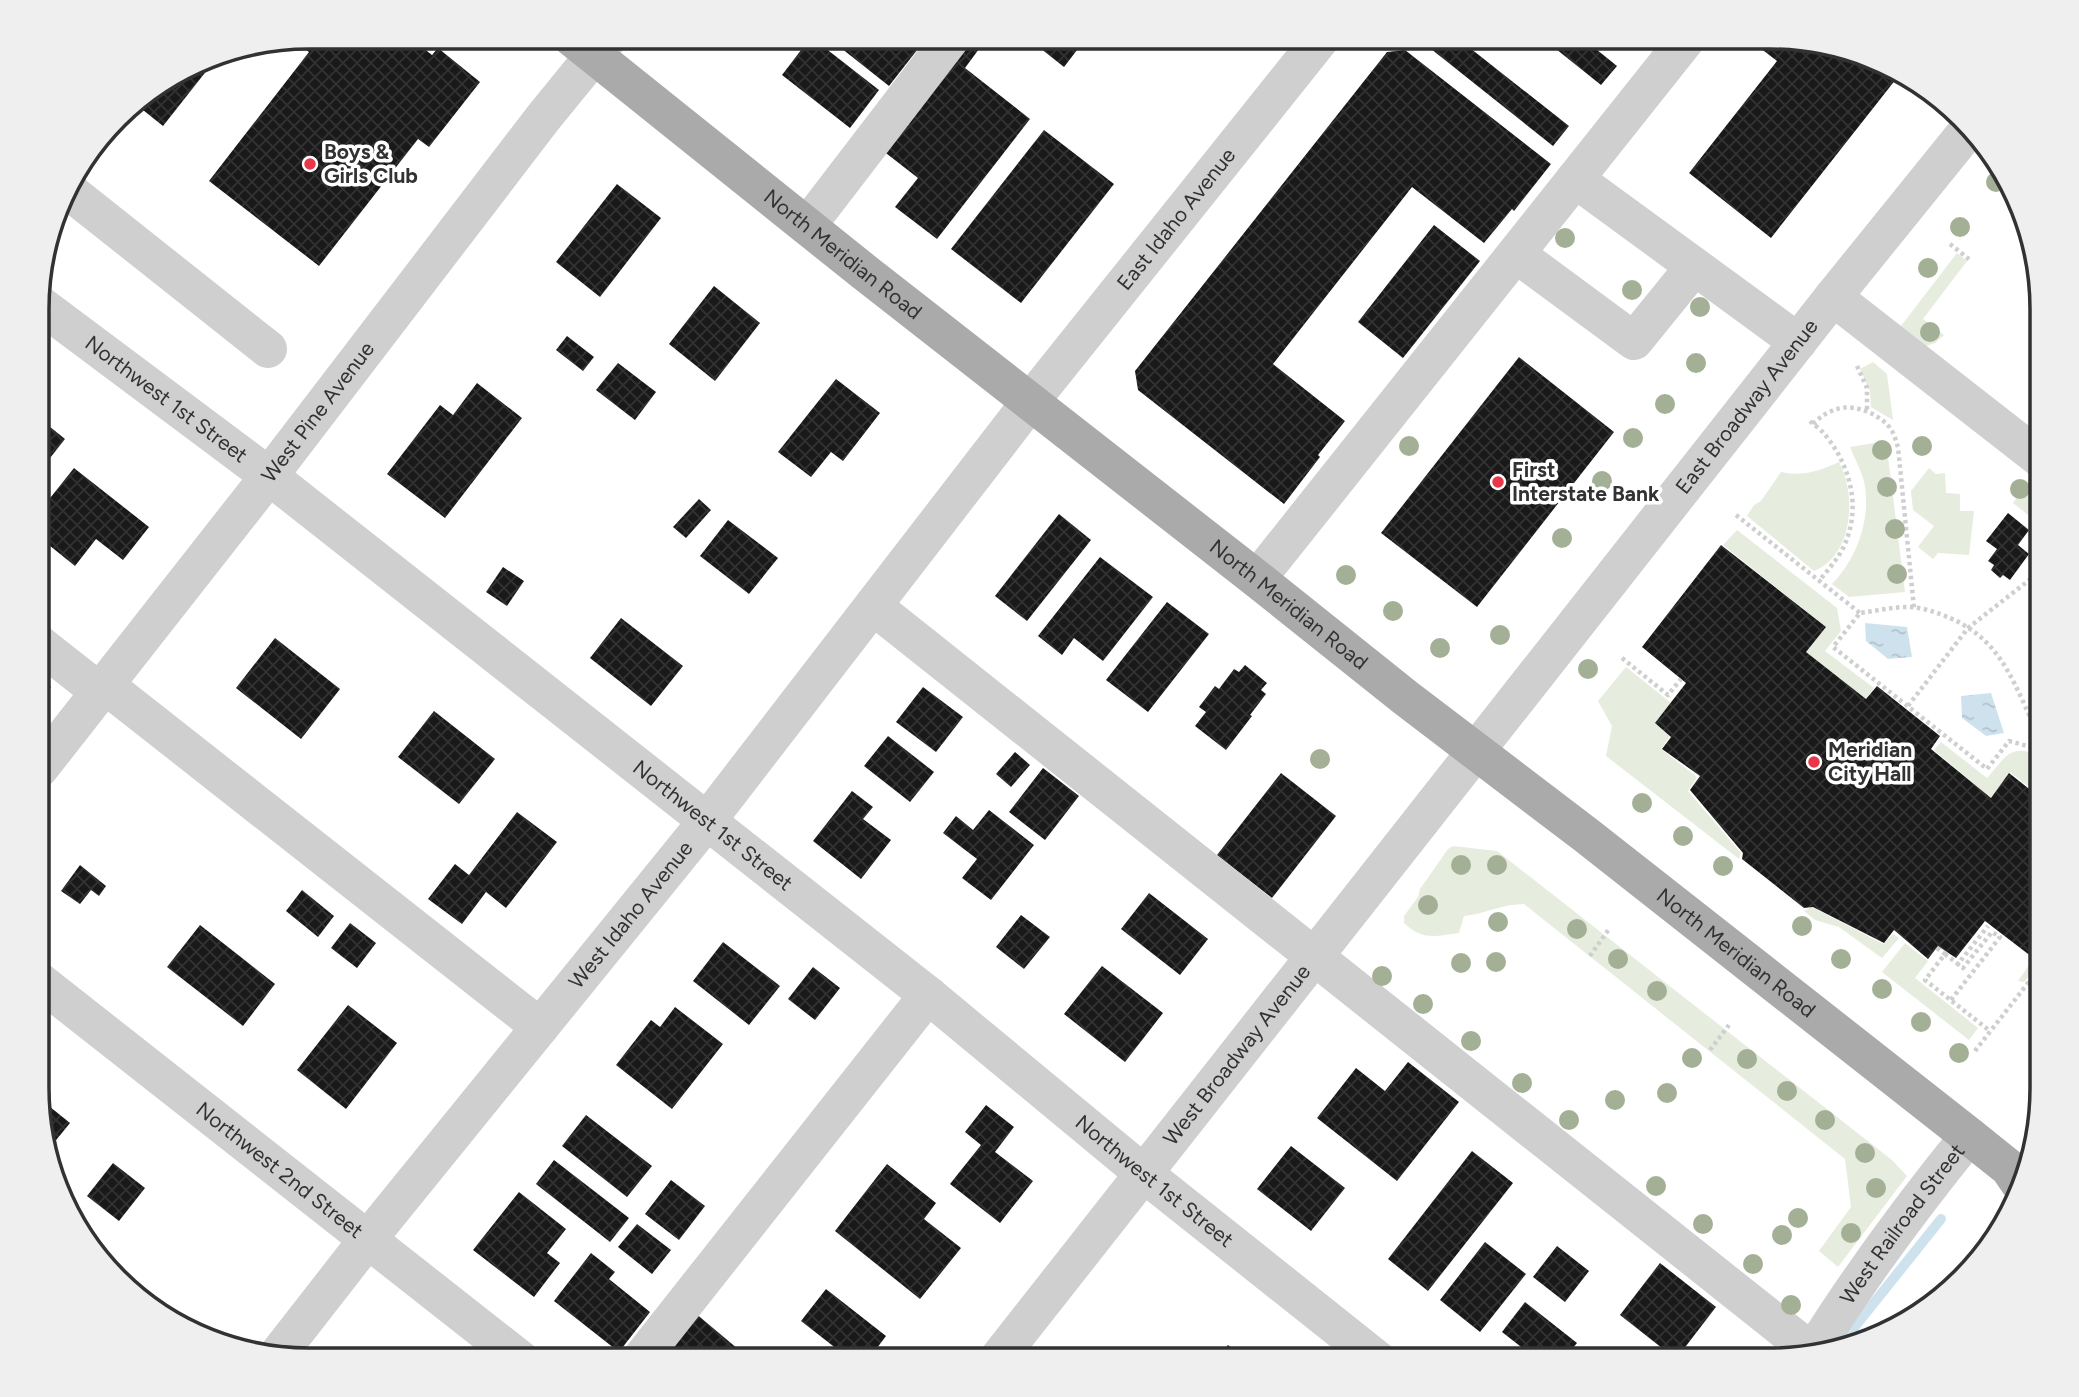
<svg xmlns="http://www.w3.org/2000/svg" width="2079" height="1397" font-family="Figtree,sans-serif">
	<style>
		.green { fill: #e6ecde }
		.park { fill: url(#park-dots) }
		.water { fill: url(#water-ripples) }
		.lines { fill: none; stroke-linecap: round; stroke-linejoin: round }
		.stream { stroke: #cee2ee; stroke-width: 10 }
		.building { fill: url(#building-cross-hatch) }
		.path { stroke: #cfcfcf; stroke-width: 4.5; stroke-dasharray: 3.5 3.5; stroke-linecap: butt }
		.minor { stroke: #cfcfcf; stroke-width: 38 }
		.major { stroke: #aaa; stroke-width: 38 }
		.tree { fill: #a3b095 }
		.poi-dot { fill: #e73749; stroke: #fff; stroke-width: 2.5 }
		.labels { text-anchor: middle; stroke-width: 7; stroke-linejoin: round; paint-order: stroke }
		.poi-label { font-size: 21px; font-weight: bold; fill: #323232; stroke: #fff; text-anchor: start }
		.street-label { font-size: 21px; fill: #323232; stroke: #fff }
		.rim { fill: none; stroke: #323232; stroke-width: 3.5 }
	</style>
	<defs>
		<pattern id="park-dots" width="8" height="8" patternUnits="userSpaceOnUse" patternTransform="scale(1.75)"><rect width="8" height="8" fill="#e6ecde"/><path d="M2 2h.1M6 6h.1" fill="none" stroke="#c6cbbf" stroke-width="1.8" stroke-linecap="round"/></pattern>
		<pattern id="water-ripples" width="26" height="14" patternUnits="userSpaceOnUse" patternTransform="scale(1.75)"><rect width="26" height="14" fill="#cee2ee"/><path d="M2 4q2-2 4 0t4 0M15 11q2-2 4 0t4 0" fill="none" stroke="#b1c2cd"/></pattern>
		<pattern id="building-cross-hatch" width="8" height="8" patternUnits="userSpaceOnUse" patternTransform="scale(1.75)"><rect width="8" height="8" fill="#191919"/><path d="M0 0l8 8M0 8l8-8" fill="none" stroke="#323232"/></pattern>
	</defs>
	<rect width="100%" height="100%" fill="#fff"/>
	<g class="green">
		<polygon points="1957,253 1967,261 1923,319 1944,335 1935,343 1926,346 1901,326"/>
		<polygon points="1873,362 1887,374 1893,420 1871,407 1870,391 1860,369"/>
		<path d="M1886,441L1905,592L1849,597L1832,584C1858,558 1873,514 1863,478C1860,468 1854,457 1850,447Z"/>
		<path d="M1839,462C1857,495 1853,556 1814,571L1747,516L1754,505L1761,501L1781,472C1802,477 1819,471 1839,462Z"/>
		<polygon points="1929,468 1936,474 1945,473 1946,493 1960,494 1960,511 1974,511 1969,555 1938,553 1933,559 1918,547 1934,526 1913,510 1911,491"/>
		<polygon points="2029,480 2042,491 2042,526 2013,503"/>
		<polygon points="1737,530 1837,608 1841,631 1825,651 1874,688 1866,699 1806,652 1826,627 1723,545"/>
		<polygon points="1626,667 1671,703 1655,723 1670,736 1661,749 1697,777 1688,791 1741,853 1739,859 1606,756 1612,726 1598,701"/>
		<path d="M1941,742L1987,778C2007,756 2009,743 2041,756L2042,797L2010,772L1991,798L1934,750Z"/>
		<path d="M1453,846L1497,851L1892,1160L1907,1176L1838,1267L1819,1251L1851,1207L1845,1159L1524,904C1502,904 1485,914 1464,916L1459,933C1435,936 1423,941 1404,923V916L1418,897L1420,889L1448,849Z"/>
		<polygon points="1812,907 1883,944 1893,934 1899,938 1882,958 1839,927 1815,920 1804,911"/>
		<polygon points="1905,943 1928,961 1915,978 1978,1028 1969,1040 1882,972"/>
		<polygon points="2042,947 2042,959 2024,982 2018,981"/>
	</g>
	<polygon class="park" points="2042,681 2042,735 2037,727 2031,699"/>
	<g class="water">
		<polygon points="1865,623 1907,627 1912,657 1888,659 1866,641"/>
		<polygon points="1991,693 2004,733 1986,736 1962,718 1961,696"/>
	</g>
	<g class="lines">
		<polyline class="stream" points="1841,1344 1941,1219"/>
	</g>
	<g class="building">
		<polygon points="309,37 409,37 432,55 438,48 480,82 429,147 418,139 319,266 209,181 309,52 297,44 302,38"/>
		<polygon points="758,37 774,37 768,45"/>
		<polygon points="811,37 879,90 850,128 782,75"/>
		<polygon points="827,37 911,37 921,45 889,86"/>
		<polygon points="1026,37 1087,37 1064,67"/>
		<polygon points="1416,37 1456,37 1569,126 1553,146"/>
		<polygon points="1541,37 1581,37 1617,66 1601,85"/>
		<polygon points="1746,37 1788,37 1858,51 1900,74 1771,238 1689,173 1777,61"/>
		<polygon points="967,40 979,49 965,68 1030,119 937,239 895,207 918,178 882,150"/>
		<polygon points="1405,50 1551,164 1514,211 1512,209 1484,243 1412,187 1273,364 1345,421 1318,455 1320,457 1284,504 1138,390 1135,371 1387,52"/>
		<polygon points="219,55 163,126 133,102 205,57"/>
		<polygon points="1044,130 1114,184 1021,303 951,249"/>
		<polygon points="617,184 661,218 600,297 556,262"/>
		<polygon points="1434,225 1480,261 1403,358 1358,322"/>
		<polygon points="714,286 760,323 715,381 669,344"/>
		<polygon points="567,336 594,357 583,371 556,350"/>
		<polygon points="1519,357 1614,432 1477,607 1381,533"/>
		<polygon points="618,363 656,392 635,420 596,390"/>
		<polygon points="836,379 880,413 843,461 831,452 811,477 778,452"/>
		<polygon points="477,383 522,418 445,518 387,474 440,405 453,415"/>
		<polygon points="39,418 65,439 39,472"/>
		<polygon points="74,468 149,527 123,560 96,539 75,566 39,537 39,512"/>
		<polygon points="699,499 711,510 686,538 673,527"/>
		<polygon points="2008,513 2029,530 2018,545 2029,554 2010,580 2003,575 2000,578 1991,570 1994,565 1988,561 1997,549 1986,541"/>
		<polygon points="1059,514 1091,540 1027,621 995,596"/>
		<polygon points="728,520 778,558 749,594 700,556"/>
		<polygon points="1721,545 1826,627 1806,652 1866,699 1877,686 1940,736 1931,749 1991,798 2009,773 2042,799 2042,944 2032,957 1985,921 1956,958 1938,946 1928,959 1894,930 1884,943 1813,907 1804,908 1742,859 1743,853 1690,790 1700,776 1662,749 1671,737 1655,723 1686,683 1642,647"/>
		<polygon points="1100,557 1153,597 1103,661 1074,638 1062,655 1038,636"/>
		<polygon points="503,567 524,581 507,606 486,592"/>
		<polygon points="1167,602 1209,634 1148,712 1106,680"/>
		<polygon points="621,618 683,666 651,706 590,658"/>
		<polygon points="275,638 340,689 301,739 236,688"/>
		<polygon points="1245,665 1267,683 1261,690 1266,694 1250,715 1252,716 1226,750 1195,726 1206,712 1199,707 1215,686 1219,689 1234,669 1239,672"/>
		<polygon points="39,678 51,687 39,702"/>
		<polygon points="923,687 963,717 936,752 896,722"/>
		<polygon points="434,711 495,759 459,804 398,757"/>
		<polygon points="888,736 934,772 910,802 864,766"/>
		<polygon points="1015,752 1030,765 1011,787 996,774"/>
		<polygon points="1043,768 1079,796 1045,840 1009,812"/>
		<polygon points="1281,773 1336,816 1272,898 1217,855"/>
		<polygon points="852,791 873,807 863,819 891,840 861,879 813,841"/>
		<polygon points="989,810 1034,845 991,900 962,878 977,859 943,833 956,816 973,830"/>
		<polygon points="517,812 557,842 506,908 486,892 462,924 428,899 455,864 469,875"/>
		<polygon points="80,865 106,886 99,896 91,890 80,904 61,891"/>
		<polygon points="302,890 334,916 318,937 286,911"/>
		<polygon points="1149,893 1208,939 1180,975 1121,929"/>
		<polygon points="1021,915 1050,937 1024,969 996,947"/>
		<polygon points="350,923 376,943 357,968 331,948"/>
		<polygon points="200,925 275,984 243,1026 167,967"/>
		<polygon points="723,942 780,986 749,1025 693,981"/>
		<polygon points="1102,966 1163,1013 1125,1062 1064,1014"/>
		<polygon points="813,967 840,988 815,1020 788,999"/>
		<polygon points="348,1005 397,1043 346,1109 297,1070"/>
		<polygon points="675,1007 723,1044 672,1109 616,1065 651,1020 660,1027"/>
		<polygon points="1408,1062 1459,1102 1397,1181 1317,1118 1356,1068 1385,1091"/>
		<polygon points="39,1098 70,1123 48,1150 39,1123"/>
		<polygon points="986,1105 1014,1127 995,1152 1033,1181 1000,1223 950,1184 981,1145 965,1132"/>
		<polygon points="586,1115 652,1166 627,1197 562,1146"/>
		<polygon points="1291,1146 1345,1188 1311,1231 1257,1189"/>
		<polygon points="1472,1151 1513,1183 1428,1291 1388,1259"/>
		<polygon points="554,1160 629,1218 610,1242 536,1184"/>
		<polygon points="113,1163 145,1188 119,1221 87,1196"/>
		<polygon points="887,1164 936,1203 924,1219 961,1248 920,1299 835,1231"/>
		<polygon points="671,1180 705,1206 679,1240 645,1214"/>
		<polygon points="519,1192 566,1229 547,1253 560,1263 534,1297 473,1250"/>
		<polygon points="637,1224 671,1250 652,1274 618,1247"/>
		<polygon points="1485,1242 1526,1274 1480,1332 1440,1300"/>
		<polygon points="1557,1246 1589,1271 1565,1302 1533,1277"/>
		<polygon points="591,1253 615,1272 609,1279 650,1312 619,1352 554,1301"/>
		<polygon points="102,1255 173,1311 168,1317 144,1304"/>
		<polygon points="1660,1263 1716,1307 1676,1359 1620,1315"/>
		<polygon points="826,1289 886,1336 868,1360 851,1360 801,1321"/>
		<polygon points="1525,1302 1577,1343 1563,1360 1538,1360 1502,1332"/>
		<polygon points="694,1312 751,1360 654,1360"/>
		<polygon points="1228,1345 1247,1360 1216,1360"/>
		<polygon points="381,1349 395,1360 373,1360"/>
	</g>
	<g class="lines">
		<g class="path">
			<polyline points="2005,174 2006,174"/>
			<polyline points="1950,244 1970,260"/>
			<polyline points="1857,366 1867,388 1867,412"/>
			<path d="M1810,421C1815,426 1822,430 1826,436C1852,468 1862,512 1842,550C1836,561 1827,571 1819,581"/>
			<path d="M1813,424C1820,417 1827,412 1837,409C1854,403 1883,415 1892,431C1895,436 1896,442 1898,447L1914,608"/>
			<polyline points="1736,515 1860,613"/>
			<polyline points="1622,658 1668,695 1681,679"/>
			<polyline points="1908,706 1968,628 2042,570"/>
			<path d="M2042,741C2015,691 2007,643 1950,618C1938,613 1922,607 1908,607C1892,607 1876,611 1860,613L1833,647L1987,769L2009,741L2042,750"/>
			<polyline points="1937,948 1945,954 1925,980 1990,1031"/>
			<polyline points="1945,954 1958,964 1988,926"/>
			<polyline points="1590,956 1609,929"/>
			<polyline points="1951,1000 2000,937 1992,932 1963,968 1958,964"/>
			<polyline points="1710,1050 1729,1025"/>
			<polyline points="1975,1051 2042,965"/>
		</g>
		<g class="minor">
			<polyline points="1575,179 1798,342"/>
			<polyline points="65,188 268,349"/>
			<polyline points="807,226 952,37"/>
			<polyline points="1516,254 1634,341 1694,267"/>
			<polyline points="1833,297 2042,460"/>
			<path id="s1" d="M39,304L269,476L928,995L1143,1173L1378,1360"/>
			<polyline points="1257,579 1688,37"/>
			<polyline points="873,606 1811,1351"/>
			<polyline points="39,644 100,692"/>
			<polyline points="105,685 540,1027"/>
			<path id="s2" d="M39,769L269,476L543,118L609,37"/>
			<path id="s3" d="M39,981L521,1360"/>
			<path id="s4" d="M1814,1350C1861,1275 1913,1205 1969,1136"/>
			<path id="s5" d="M276,1357L368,1239L707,821L1030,402L1322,37"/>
			<polyline points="640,1360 928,995"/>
			<path id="s6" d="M997,1360L1833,297L1968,130"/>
		</g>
		<path class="major" id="s7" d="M571,37L863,271L1257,579L1406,698L1586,835L1969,1136L2009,1168L2022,1187"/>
	</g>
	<g class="tree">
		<circle cx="1996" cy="182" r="10"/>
		<circle cx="1960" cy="227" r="10"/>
		<circle cx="1565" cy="238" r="10"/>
		<circle cx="1928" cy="268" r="10"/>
		<circle cx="1632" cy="290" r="10"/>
		<circle cx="1700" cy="307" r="10"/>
		<circle cx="1930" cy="332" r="10"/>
		<circle cx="1696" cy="363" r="10"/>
		<circle cx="1665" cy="404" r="10"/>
		<circle cx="1633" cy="438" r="10"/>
		<circle cx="1409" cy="446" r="10"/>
		<circle cx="1922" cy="446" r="10"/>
		<circle cx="1882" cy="450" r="10"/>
		<circle cx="1602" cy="481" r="10"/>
		<circle cx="1887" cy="487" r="10"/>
		<circle cx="2020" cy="489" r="10"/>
		<circle cx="1895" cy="529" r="10"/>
		<circle cx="1562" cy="538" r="10"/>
		<circle cx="1897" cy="574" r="10"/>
		<circle cx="1346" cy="575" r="10"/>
		<circle cx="1393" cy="611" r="10"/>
		<circle cx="1500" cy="635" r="10"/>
		<circle cx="1440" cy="648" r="10"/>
		<circle cx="1588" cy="669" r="10"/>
		<circle cx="1320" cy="759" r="10"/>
		<circle cx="1642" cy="803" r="10"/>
		<circle cx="1683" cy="836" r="10"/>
		<circle cx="1461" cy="865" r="10"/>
		<circle cx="1497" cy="865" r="10"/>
		<circle cx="1723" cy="866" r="10"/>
		<circle cx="1428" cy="905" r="10"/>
		<circle cx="1498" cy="922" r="10"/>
		<circle cx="1802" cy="926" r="10"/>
		<circle cx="1577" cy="929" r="10"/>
		<circle cx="1618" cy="959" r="10"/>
		<circle cx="1841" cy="959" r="10"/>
		<circle cx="1496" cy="962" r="10"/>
		<circle cx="1461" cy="963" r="10"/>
		<circle cx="1382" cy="976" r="10"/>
		<circle cx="1882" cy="989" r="10"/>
		<circle cx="1657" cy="991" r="10"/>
		<circle cx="1423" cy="1004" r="10"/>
		<circle cx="1921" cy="1022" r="10"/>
		<circle cx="1471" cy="1041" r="10"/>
		<circle cx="1959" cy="1053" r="10"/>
		<circle cx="1692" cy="1058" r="10"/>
		<circle cx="1747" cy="1059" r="10"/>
		<circle cx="1522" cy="1083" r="10"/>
		<circle cx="1787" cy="1091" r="10"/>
		<circle cx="1667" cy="1093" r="10"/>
		<circle cx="1615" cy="1100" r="10"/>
		<circle cx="1569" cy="1120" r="10"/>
		<circle cx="1825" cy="1120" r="10"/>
		<circle cx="1865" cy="1153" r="10"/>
		<circle cx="1656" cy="1186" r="10"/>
		<circle cx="1876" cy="1188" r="10"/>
		<circle cx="1798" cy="1218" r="10"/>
		<circle cx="1703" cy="1224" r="10"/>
		<circle cx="1851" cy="1233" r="10"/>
		<circle cx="1782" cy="1235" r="10"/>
		<circle cx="1753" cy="1264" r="10"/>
		<circle cx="1791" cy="1305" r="10"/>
	</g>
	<g class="poi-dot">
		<circle cx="310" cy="164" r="7"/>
		<circle cx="1498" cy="482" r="7"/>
		<circle cx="1814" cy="762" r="7"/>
	</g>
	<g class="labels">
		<g class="poi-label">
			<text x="324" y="159">Boys &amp;<tspan x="324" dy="24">Girls Club</tspan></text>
			<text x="1512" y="477">First<tspan x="1512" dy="24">Interstate Bank</tspan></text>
			<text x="1828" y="757">Meridian<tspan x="1828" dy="24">City Hall</tspan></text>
		</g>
		<g class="street-label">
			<text dy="7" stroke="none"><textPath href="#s5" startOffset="1451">East Idaho Avenue</textPath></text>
			<text dy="7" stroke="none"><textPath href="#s7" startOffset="348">North Meridian Road</textPath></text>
			<text dy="7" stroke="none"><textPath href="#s1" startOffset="159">Northwest 1st Street</textPath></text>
			<text dy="7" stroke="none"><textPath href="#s6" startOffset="1213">East Broadway Avenue</textPath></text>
			<text dy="7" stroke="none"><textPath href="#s2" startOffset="453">West Pine Avenue</textPath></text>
			<text dy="7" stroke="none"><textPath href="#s7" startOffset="915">North Meridian Road</textPath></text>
			<text dy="7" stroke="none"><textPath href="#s1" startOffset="852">Northwest 1st Street</textPath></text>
			<text dy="7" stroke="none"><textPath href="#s5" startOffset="567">West Idaho Avenue</textPath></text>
			<text dy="7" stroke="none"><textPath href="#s7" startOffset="1482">North Meridian Road</textPath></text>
			<text dy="7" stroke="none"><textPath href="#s6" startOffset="388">West Broadway Avenue</textPath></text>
			<text dy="7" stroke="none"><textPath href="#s3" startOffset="306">Northwest 2nd Street</textPath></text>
			<text dy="7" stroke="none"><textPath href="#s1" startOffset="1419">Northwest 1st Street</textPath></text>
			<text dy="7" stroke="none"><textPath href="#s4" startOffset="154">West Railroad Street</textPath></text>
		</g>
	</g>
	<path d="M0 0H2079V1397H0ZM309 49H1770A260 260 0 0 1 2030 309V1088A260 260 0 0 1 1770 1348H309A260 260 0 0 1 49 1088V309A260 260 0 0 1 309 49Z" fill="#efefef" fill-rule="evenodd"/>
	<path class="rim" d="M309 49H1770A260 260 0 0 1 2030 309V1088A260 260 0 0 1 1770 1348H309A260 260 0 0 1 49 1088V309A260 260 0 0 1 309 49Z"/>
</svg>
